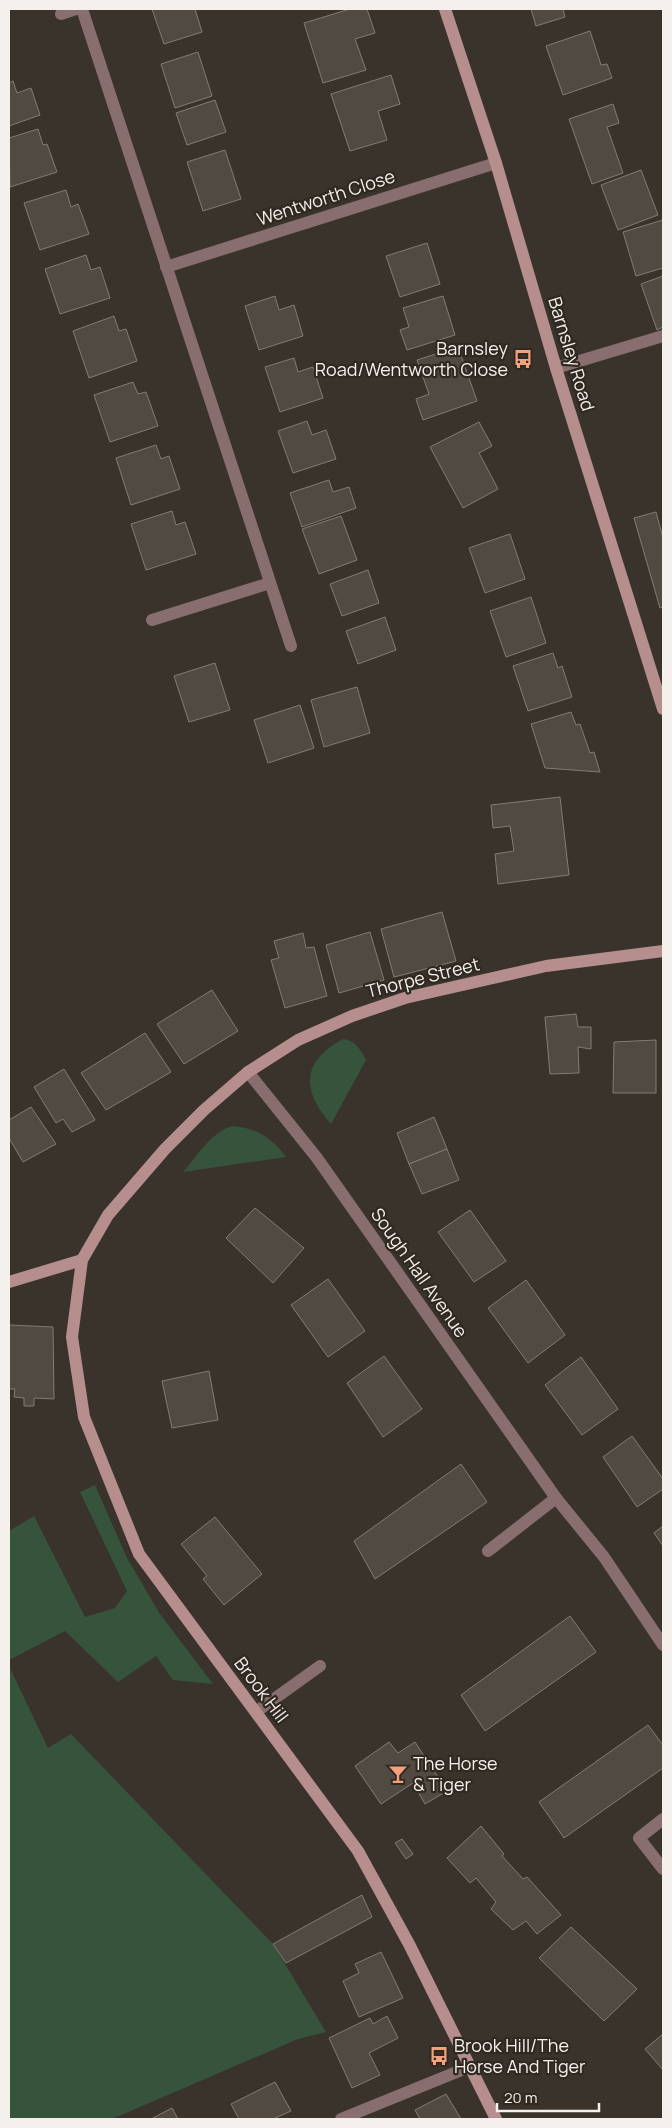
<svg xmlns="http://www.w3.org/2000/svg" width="672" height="2128" font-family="Manrope,sans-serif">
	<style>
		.green { fill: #36533c }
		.building { fill: #514a43; stroke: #837b74 }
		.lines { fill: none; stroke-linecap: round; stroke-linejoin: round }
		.lane { stroke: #886e6e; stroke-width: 12 }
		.street { stroke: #886e6e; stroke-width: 12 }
		.secondary { stroke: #b78e8e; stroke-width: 12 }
		.labels { text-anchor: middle; stroke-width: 4.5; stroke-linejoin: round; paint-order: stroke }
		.street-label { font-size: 18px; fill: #f4f0eb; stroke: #2f2922 }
		.poi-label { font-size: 18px; fill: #f4f0eb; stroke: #2f2922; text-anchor: start }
	</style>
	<rect width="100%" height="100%" fill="#3a332c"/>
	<g class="green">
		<path d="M343,1039C355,1040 360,1049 366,1060L331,1124C301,1090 301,1062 343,1039Z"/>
		<path d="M233,1126C257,1128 272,1138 286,1157L183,1172C197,1156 212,1131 233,1126Z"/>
		<polygon points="95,1485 127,1558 160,1614 213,1684 173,1680 156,1656 118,1682 65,1631 9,1660 9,1531 34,1516 85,1617 115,1608 127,1591 80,1492"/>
		<polygon points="9,1666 48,1748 71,1734 273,1944 326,2032 298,2039 112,2119 9,2119"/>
	</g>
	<g class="building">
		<polygon points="152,9 195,9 202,32 164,44"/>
		<polygon points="350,9 367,9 375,33 355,39 366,70 323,83 304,23"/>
		<polygon points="531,9 563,9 565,17 536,26"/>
		<polygon points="590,31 601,65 607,64 612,78 563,95 546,46"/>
		<polygon points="198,52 212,96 175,108 161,64"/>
		<polygon points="391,75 400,104 378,111 387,140 350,151 331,94"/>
		<polygon points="13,81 17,93 31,88 40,115 9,126 9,83"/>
		<polygon points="215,100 226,132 187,145 176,113"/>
		<polygon points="613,104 619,123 607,127 623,173 592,184 569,119"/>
		<polygon points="38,129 43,145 47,144 57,172 10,187 9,138"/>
		<polygon points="225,150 241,199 203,211 187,162"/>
		<polygon points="641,170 658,215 618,230 601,185"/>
		<polygon points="66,190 71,207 78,204 89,234 40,250 24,203"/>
		<polygon points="663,220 663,268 636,276 623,232"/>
		<polygon points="427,243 440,284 400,297 386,256"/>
		<polygon points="86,255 91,270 100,267 110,298 60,314 45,269"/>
		<polygon points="663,276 663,327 657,330 641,284"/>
		<polygon points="275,296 279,310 294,305 303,336 259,350 245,306"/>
		<polygon points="443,296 455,335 407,350 400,330 409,327 403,308"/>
		<polygon points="114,316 119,331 126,329 137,361 89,378 73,331"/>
		<polygon points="458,347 477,401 423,420 416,399 429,394 417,360"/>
		<polygon points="294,358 298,372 313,367 323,398 280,412 265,367"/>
		<polygon points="133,382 138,394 146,392 158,426 110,442 94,395"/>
		<polygon points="307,421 312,435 326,430 336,459 293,473 278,431"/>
		<polygon points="479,422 492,446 479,453 498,489 463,508 430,447"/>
		<polygon points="156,445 161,459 169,456 180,489 131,505 116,458"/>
		<polygon points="329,480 333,492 349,487 356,508 302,527 290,493"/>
		<polygon points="172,511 176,525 185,522 196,554 146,570 131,524"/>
		<polygon points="656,512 663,538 663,607 660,608 634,518"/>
		<polygon points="341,516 357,560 319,574 302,529"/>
		<polygon points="510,534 525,579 485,593 469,548"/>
		<polygon points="368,570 379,603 342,616 330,584"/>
		<polygon points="531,597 546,643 506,657 490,611"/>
		<polygon points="385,617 396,650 358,664 346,631"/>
		<polygon points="553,653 558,668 562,666 572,697 528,711 513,666"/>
		<polygon points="215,663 230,710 189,722 174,676"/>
		<polygon points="357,687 370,733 324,747 311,700"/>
		<polygon points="300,705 314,748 268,763 254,720"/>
		<polygon points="571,712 576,725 580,724 590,753 594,752 600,772 545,768 531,724"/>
		<polygon points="560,797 569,875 498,884 495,854 514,851 510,826 493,828 491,805"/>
		<polygon points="442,912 456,961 394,977 381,929"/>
		<polygon points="370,932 384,980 339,993 326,945"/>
		<polygon points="303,933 306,948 314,947 327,996 285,1008 271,960 279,958 274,941"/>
		<polygon points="212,990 238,1031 184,1064 157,1024"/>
		<polygon points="576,1014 578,1027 591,1027 591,1049 578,1047 579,1073 550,1074 545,1017"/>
		<polygon points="145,1033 171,1072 106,1110 81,1073"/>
		<polygon points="656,1040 656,1093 613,1093 614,1042"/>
		<polygon points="64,1069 95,1120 72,1132 63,1119 56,1123 34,1087"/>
		<polygon points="31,1107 56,1144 23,1162 9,1138 9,1120"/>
		<polygon points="434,1117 447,1149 409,1164 397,1133"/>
		<polygon points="447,1149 459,1180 422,1194 409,1164"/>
		<polygon points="255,1208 304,1248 273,1283 226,1238"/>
		<polygon points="470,1210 506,1261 474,1282 438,1232"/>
		<polygon points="328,1279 365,1331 328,1357 291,1305"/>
		<polygon points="526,1280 565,1335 528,1363 488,1308"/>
		<polygon points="9,1325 53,1327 54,1399 34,1398 34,1406 24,1406 24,1398 14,1397 15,1389 9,1389"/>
		<polygon points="384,1356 422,1409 383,1437 347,1383"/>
		<polygon points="581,1357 618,1409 582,1435 545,1385"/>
		<polygon points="209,1371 218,1420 172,1428 162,1381"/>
		<polygon points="632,1436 663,1479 663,1489 637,1507 603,1457"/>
		<polygon points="461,1464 487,1502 375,1579 354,1541"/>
		<polygon points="215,1517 262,1574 224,1605 203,1579 207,1576 181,1544"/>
		<polygon points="663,1526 663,1546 654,1533"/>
		<polygon points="570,1616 596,1652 485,1731 461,1695"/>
		<polygon points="648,1725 663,1745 663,1768 564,1838 539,1802"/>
		<polygon points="389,1742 398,1753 415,1742 447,1791 425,1804 413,1783 381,1804 355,1766"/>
		<polygon points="481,1826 504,1854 502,1856 523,1879 527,1877 561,1915 537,1934 526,1921 513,1930 491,1909 496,1902 476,1878 470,1883 447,1858"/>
		<polygon points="402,1839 413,1854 406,1859 395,1843"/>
		<polygon points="362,1895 372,1917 286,1963 273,1944"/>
		<polygon points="571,1927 637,1989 604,2021 539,1958"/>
		<polygon points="381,1952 403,1998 359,2017 343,1981 359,1973 355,1964"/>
		<polygon points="387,2016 398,2038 369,2053 380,2075 352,2088 329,2038 370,2018 373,2024"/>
		<polygon points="663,2034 663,2070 645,2049"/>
		<polygon points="275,2082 291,2111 273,2119 239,2119 231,2104"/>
		<polygon points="446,2094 461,2119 420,2119 415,2110"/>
		<polygon points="172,2108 178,2119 151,2119"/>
	</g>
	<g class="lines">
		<g class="lane">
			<polyline points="256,1712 320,1666"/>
			<polyline points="663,1819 639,1838 663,1869"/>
		</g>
		<g class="street">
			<polyline points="82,9 291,646"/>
			<polyline points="61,14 76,9"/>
			<polyline points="166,267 496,163"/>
			<polyline points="556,368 663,336"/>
			<polyline points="152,620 270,583"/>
			<polyline points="248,1072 317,1158 556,1498 604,1557 663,1645"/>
			<polyline points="488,1551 556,1498"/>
			<polyline points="341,2119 469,2067"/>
		</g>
		<g class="secondary">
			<polyline points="445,9 496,163 556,368 663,709"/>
			<polyline points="9,1282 82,1260"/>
			<polyline points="496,2119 409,1944 358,1851 139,1554 84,1417 72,1337 82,1260 108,1215 165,1149 204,1110 248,1072 298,1040 352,1016 405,998 546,966 663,951"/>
		</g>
	</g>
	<defs>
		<g id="bus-bare" transform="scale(1.5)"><path d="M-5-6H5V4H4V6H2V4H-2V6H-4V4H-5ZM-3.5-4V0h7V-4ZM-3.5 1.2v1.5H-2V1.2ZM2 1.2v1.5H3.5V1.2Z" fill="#f1a17c" stroke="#2f2922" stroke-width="2.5" paint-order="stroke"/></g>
		<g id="bar-bare" transform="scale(1.5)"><path d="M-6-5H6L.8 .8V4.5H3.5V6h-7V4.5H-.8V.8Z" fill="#f1a17c" stroke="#2f2922" stroke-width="2.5" paint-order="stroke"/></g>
	</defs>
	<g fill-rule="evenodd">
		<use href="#bus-bare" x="523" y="359"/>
		<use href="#bar-bare" x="398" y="1774"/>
		<use href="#bus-bare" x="439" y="2056"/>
	</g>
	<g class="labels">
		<g class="street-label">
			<text transform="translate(326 198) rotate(-18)" y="6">Wentworth Close</text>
			<text transform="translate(571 354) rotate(73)" y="6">Barnsley Road</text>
			<text transform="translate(423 978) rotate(-14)" y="6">Thorpe Street</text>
			<text transform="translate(419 1273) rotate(55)" y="6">Sough Hall Avenue</text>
			<text transform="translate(261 1690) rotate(53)" y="6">Brook Hill</text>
		</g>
		<g class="poi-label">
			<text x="508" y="355" text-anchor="end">Barnsley<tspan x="508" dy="21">Road/Wentworth Close</tspan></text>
			<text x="413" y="1770">The Horse<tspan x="413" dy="21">&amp; Tiger</tspan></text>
			<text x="454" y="2052">Brook Hill/The<tspan x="454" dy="21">Horse And Tiger</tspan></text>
		</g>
	</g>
	<rect width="672" height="2128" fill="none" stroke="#f4f0eb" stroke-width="20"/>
	<path d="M497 2103v8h102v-8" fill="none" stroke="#f4f0eb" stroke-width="2.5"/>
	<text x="504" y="2103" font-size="15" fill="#f4f0eb" stroke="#2f2922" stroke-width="4" paint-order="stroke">20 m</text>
</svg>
